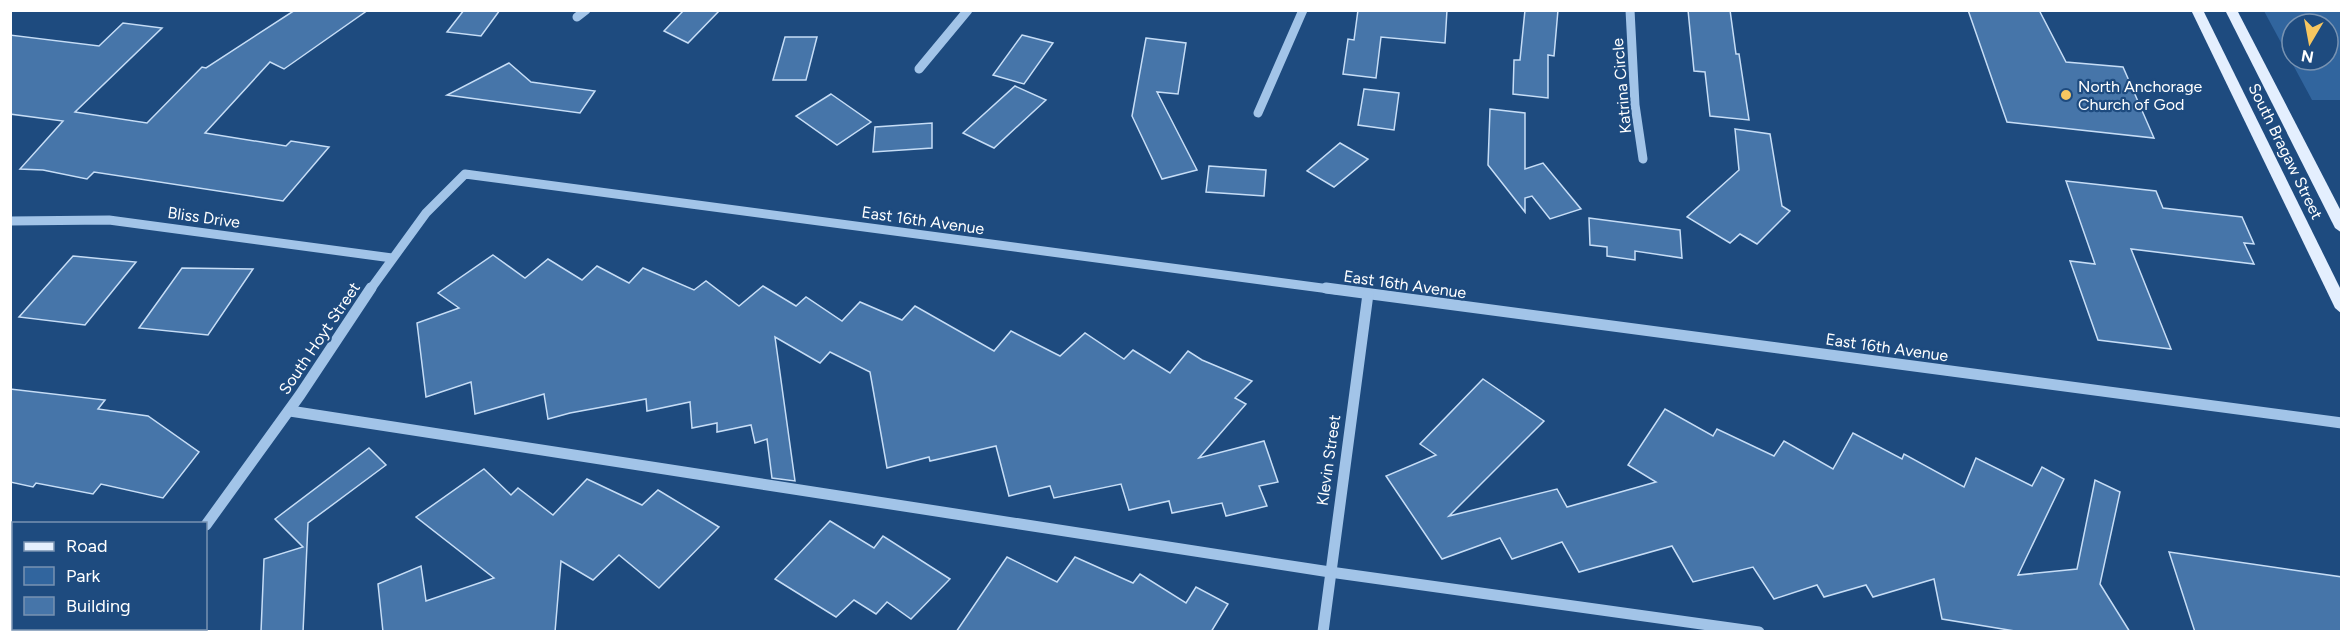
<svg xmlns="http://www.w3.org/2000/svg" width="2352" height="642" font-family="Figtree,sans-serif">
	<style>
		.green { fill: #31659e; fill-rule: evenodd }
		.building { fill: #4675a9; stroke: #c6ddf6; stroke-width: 1.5 }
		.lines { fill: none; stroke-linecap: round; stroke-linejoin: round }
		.minor-far1 { stroke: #a2c4e8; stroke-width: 9 }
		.minor { stroke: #a2c4e8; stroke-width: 11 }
		.major { fill: #e4effe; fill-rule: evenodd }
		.poi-dot { fill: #f8c760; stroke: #1e4b7f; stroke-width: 2 }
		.labels { text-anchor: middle; stroke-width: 4.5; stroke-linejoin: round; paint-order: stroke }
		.street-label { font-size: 16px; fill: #fff; stroke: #1e4b7f }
		.poi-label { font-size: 16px; fill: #fff; stroke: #1e4b7f; text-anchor: start }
	</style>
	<rect width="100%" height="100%" fill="#1e4b7f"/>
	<path class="green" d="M2264,11H2341V100H2312ZM2292,24H2328V60H2292Z"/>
	<g class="building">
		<polygon points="295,10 368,10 284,69 270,62 205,133 286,146 291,141 329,147 283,201 94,172 87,179 43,170 20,169 63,121 10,114 10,35 99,46 123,23 162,28 75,112 147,123 202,67 206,68"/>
		<polygon points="464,10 500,10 481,36 447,32"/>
		<polygon points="684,10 720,10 688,43 664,31"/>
		<polygon points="1358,10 1447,10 1445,43 1381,37 1376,78 1343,74 1348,39 1354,40"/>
		<polygon points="1525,10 1558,10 1554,56 1548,55 1548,98 1513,94 1514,60 1520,60"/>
		<polygon points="1688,10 1730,10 1736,54 1739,54 1749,120 1710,116 1705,72 1694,71"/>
		<polygon points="1968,10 2039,10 2066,62 2123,67 2154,138 2007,122"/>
		<polygon points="1022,35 1053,43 1024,84 993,75"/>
		<polygon points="785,37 817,37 806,80 773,80"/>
		<polygon points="1146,38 1186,43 1178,94 1157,92 1197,170 1162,179 1132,116"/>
		<polygon points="509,63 531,82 595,91 580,113 447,95"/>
		<polygon points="1015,86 1046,100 994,148 963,133"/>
		<polygon points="1364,89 1399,93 1394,130 1358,125"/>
		<polygon points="831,94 871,122 837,145 796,116"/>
		<polygon points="1490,109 1525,113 1525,169 1543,163 1581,209 1550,219 1532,196 1525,198 1525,212 1488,165"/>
		<polygon points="932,123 932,148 873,152 875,127"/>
		<polygon points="1735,129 1770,134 1782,206 1790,211 1757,244 1740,234 1730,243 1687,217 1739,170"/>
		<polygon points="1340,143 1368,159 1334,187 1307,171"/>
		<polygon points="1209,166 1266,170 1264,196 1206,192"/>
		<polygon points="2066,181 2156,191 2163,208 2242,217 2254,244 2244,243 2254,264 2131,249 2171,349 2098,340 2070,261 2095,264"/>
		<polygon points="1589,218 1680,230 1682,258 1635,251 1635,260 1607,256 1607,247 1590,245"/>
		<polygon points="493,255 525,278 548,259 582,280 597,266 629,283 643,268 694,290 706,281 739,306 763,286 796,306 806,297 842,321 860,302 902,320 915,306 994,351 1011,331 1060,356 1085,333 1124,359 1133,350 1170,373 1188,351 1202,360 1252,381 1235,398 1246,404 1199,458 1264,441 1278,482 1259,486 1267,506 1226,516 1222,503 1172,513 1169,501 1129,510 1121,484 1054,498 1050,486 1009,496 996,446 930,461 929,457 887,468 870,372 830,352 820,363 775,337 795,481 772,478 767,439 755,443 751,425 717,432 717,423 692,428 690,402 647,411 646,399 570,413 548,419 544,394 475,414 471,382 426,397 417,323 459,308 438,293"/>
		<polygon points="73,256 136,262 85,325 19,317"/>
		<polygon points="182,268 253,269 208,335 139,328"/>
		<polygon points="1483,379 1544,421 1449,516 1557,489 1567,507 1656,482 1628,465 1665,409 1713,436 1717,429 1774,456 1784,441 1833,469 1853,433 1902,459 1904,454 1964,487 1976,458 2032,486 2042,467 2064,479 2018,575 2077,569 2095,480 2120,492 2100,584 2130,632 2021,632 1942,619 1934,579 1873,597 1866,585 1824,597 1817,585 1774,599 1753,567 1693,582 1672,546 1579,572 1562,542 1512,559 1500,538 1442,559 1386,476 1436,455 1420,444"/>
		<polygon points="10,389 105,400 98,409 148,416 199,452 163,498 101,484 93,494 36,483 33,487 10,482"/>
		<polygon points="369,448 386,465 308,523 303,632 261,632 264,559 303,547 275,519"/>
		<polygon points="484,469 511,495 518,488 553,515 587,479 642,505 658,490 719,527 659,588 619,555 593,580 561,561 555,632 383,632 378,584 421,566 426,601 494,578 416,517"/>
		<polygon points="830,521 874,548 883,536 950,579 911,619 887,602 876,614 854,600 836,617 775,579"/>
		<polygon points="2169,552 2342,577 2342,632 2195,632"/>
		<polygon points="1007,557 1057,582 1075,557 1133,583 1140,574 1186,603 1196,587 1228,604 1211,632 956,632"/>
	</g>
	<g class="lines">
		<g class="minor-far1">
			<polyline points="1630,10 1635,105 1643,159"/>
			<polyline points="577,17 586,10"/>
			<polyline points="919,69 968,10"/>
			<polyline points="1258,113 1303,10"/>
			<polyline points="10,221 109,220 392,258"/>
			<polyline points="370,290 426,213 465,174 1337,290"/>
		</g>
		<g class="minor">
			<polyline points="1326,288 2342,423"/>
			<polyline points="290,411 1330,572 1759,632"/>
			<polyline points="206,525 300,395 371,288"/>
			<polyline points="127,632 129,628"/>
			<polyline points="1323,632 1368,294"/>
		</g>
		<g class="major">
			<polygon points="2191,10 2203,10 2342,292 2342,314 2335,308"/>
			<polygon points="2225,10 2237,10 2342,213 2342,233 2335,228"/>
		</g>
	</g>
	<circle class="poi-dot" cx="2066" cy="95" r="6"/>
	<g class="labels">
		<g class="street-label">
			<text transform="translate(1621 86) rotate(-95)" y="6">Katrina Circle</text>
			<text transform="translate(2286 151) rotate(64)" y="6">South Bragaw Street</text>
			<text transform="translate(204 217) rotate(8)" y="6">Bliss Drive</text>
			<text transform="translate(923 220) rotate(8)" y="6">East 16th Avenue</text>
			<text transform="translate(1405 284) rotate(8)" y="6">East 16th Avenue</text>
			<text transform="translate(319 338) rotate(-56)" y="6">South Hoyt Street</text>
			<text transform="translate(1887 347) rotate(8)" y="6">East 16th Avenue</text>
			<text transform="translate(1328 460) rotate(-82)" y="6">Klevin Street</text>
		</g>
		<g class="poi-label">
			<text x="2078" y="92">North Anchorage<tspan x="2078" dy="18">Church of God</tspan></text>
		</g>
	</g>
	<rect width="2352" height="642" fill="none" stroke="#ffffff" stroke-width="24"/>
	<rect x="12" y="522" width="195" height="108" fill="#1e4b7f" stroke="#7893b2" stroke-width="1.5"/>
	<rect x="24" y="542" width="30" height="9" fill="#e4effe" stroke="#7893b2" stroke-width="1.5"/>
	<text x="66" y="552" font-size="18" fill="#ffffff">Road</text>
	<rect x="24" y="567" width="30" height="18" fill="#31659e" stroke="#7893b2" stroke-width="1.5"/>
	<text x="66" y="582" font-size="18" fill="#ffffff">Park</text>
	<rect x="24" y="597" width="30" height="18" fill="#4675a9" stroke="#7893b2" stroke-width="1.5"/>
	<text x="66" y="612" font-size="18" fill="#ffffff">Building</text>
	<g transform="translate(2310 42) rotate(190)"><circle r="28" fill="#1e4b7f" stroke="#7893b2" stroke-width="1.5"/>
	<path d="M0-4.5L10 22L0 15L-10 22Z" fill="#f8c760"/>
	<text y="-9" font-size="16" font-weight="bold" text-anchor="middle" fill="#ffffff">N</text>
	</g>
</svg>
